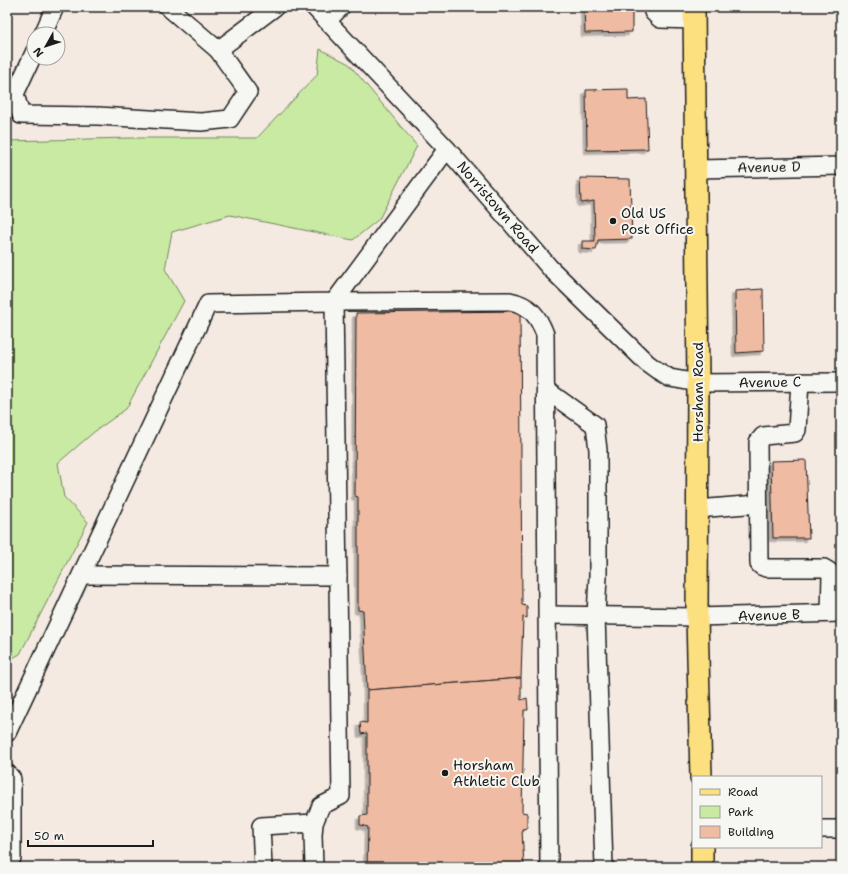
<svg xmlns="http://www.w3.org/2000/svg" width="848" height="874" font-family="'Shantell Sans',sans-serif">
	<style>
		.green { fill: #c9eaa2; stroke: #72835f }
		.building { fill: #f0bba3; stroke: #1c1c1c; filter: url(#shadow) }
		.lines { fill: none; stroke-linecap: round; stroke-linejoin: round }
		.minor-casing { stroke: #1c1c1c; stroke-width: 20 }
		.major-casing { stroke: #1c1c1c; stroke-width: 24 }
		.minor { stroke: #f6f6f2; stroke-width: 17 }
		.major { stroke: #fce080; stroke-width: 21 }
		.poi-dot { fill: #1c1c1c; stroke: #f6f6f2; stroke-width: 1.5 }
		.labels { text-anchor: middle; stroke-width: 4; stroke-linejoin: round; paint-order: stroke }
		.street-label { font-size: 14px; fill: #1c1c1c; stroke: #f6f6f2 }
		.poi-label { font-size: 14px; fill: #1c1c1c; stroke: #f6f6f2; text-anchor: start }
	</style>
	<defs>
		<filter id="shadow"><feDropShadow dx="-3.5" dy="3.5" stdDeviation="0" flood-color="#0004"/></filter>
	</defs>
	<rect width="100%" height="100%" fill="#f5eae2"/>
	<filter id="ink" filterUnits="userSpaceOnUse"><feTurbulence type="fractalNoise" baseFrequency=".025" numOctaves="2"/><feDisplacementMap in="SourceGraphic" scale="8" xChannelSelector="R" yChannelSelector="G"/><feConvolveMatrix kernelMatrix="1 2 1 2 8 2 1 2 1" color-interpolation-filters="sRGB"/></filter>
	<g filter="url(#ink)">
		<polygon class="green" points="320,49 349,64 417,146 379,219 353,240 230,215 172,232 165,269 184,301 126,409 94,432 58,463 64,497 88,522 20,654 7,661 7,141 129,138 257,138 317,75"/>
		<g class="building">
			<polygon points="584,7 632,7 632,32 585,33"/>
			<polygon points="628,89 628,100 646,99 648,149 587,150 586,90"/>
			<polygon points="580,178 630,179 632,239 598,240 596,250 582,249 582,241 595,241 594,201 581,203"/>
			<polygon points="763,289 764,351 736,353 735,291"/>
			<polygon points="520,311 522,605 527,606 527,618 523,617 521,678 367,690 363,611 358,610 358,497 355,496 356,313"/>
			<polygon points="806,460 809,538 773,538 771,461"/>
			<polygon points="521,678 521,700 527,698 528,710 524,710 522,812 527,813 527,828 522,829 524,867 367,867 368,827 360,825 360,816 367,815 367,733 361,734 360,722 367,723 367,690"/>
		</g>
		<g class="lines">
			<g class="minor-casing">
				<g id="minor">
					<polyline points="314,7 447,149 550,268 647,363 658,371 670,378 698,383 841,382"/>
					<polyline points="652,7 653,12 660,19 694,20"/>
					<polyline points="327,21 341,7"/>
					<polyline points="43,34 55,7"/>
					<polyline points="218,50 275,7"/>
					<polyline points="34,53 15,94 21,115 98,116 201,122 230,119 248,92 218,50 168,7"/>
					<polyline points="696,169 841,166"/>
					<polyline points="800,382 797,430 795,433 763,436 758,442 759,564 761,566 766,568 824,568 829,571 831,574 830,613"/>
					<polyline points="546,390 595,425 598,450 598,576 596,616 604,867"/>
					<polyline points="697,509 758,504"/>
					<polyline points="82,575 338,576"/>
					<polyline points="548,615 697,617 841,613"/>
					<polyline points="7,733 208,304 334,302 447,149"/>
					<polyline points="7,773 12,779 12,858 8,867"/>
					<polyline points="821,829 841,829"/>
					<polyline points="263,867 261,826 314,823"/>
					<path d="M314,867L313,835L314,823L321,806L341,796L334,302L510,301C530,305 538,316 545,334L549,867"/>
				</g>
			</g>
			<g class="major-casing">
				<g id="major">
					<polyline points="694,7 698,383 697,617 701,777"/>
					<polyline points="702,867 702,847"/>
				</g>
			</g>
			<use href="#minor" class="minor"/>
			<use href="#major" class="major"/>
		</g>
	</g>
	<g class="poi-dot">
		<circle cx="613" cy="221" r="4"/>
		<circle cx="445" cy="773" r="4"/>
	</g>
	<g class="labels">
		<g class="street-label">
			<text transform="translate(769 167) rotate(-1)" y="5">Avenue D</text>
			<text transform="translate(498 207) rotate(49)" y="5">Norristown Road</text>
			<text transform="translate(770 382) rotate(-1)" y="5">Avenue C</text>
			<text transform="translate(698 392) rotate(-90)" y="5">Horsham Road</text>
			<text transform="translate(769 615) rotate(-2)" y="5">Avenue B</text>
		</g>
		<g class="poi-label">
			<text x="621" y="218">Old US<tspan x="621" dy="16">Post Office</tspan></text>
			<text x="453" y="770">Horsham<tspan x="453" dy="16">Athletic Club</tspan></text>
		</g>
	</g>
	<rect width="848" height="874" fill="none" stroke="#f6f6f2" stroke-width="24"/>
	<rect x="12" y="12" width="824" height="850" fill="none" stroke="#1c1c1c" stroke-width="1.5" filter="url(#ink)"/>
	<rect x="692" y="776" width="130" height="72" fill="#f6f6f2" stroke="#9f9f9c"/>
	<rect x="700" y="789" width="20" height="6" fill="#fce080" stroke="#9f9f9c"/>
	<text x="728" y="796" font-size="12" fill="#1c1c1c">Road</text>
	<rect x="700" y="806" width="20" height="12" fill="#c9eaa2" stroke="#9f9f9c"/>
	<text x="728" y="816" font-size="12" fill="#1c1c1c">Park</text>
	<rect x="700" y="826" width="20" height="12" fill="#f0bba3" stroke="#9f9f9c"/>
	<text x="728" y="836" font-size="12" fill="#1c1c1c">Building</text>
	<g transform="translate(46 46) rotate(231)"><circle r="19" fill="#f6f6f2" stroke="#9f9f9c"/>
	<path d="M0-3L7 15L0 10L-7 15Z" fill="#1c1c1c"/>
	<text y="-6" font-size="11" font-weight="bold" text-anchor="middle" fill="#1c1c1c">N</text>
	</g>
	<path d="M28 840v6h125v-6" fill="none" stroke="#1c1c1c" stroke-width="2"/>
	<text x="34" y="840" font-size="12" fill="#1c1c1c" stroke="#f6f6f2" stroke-width="3" paint-order="stroke">50 m</text>
</svg>
